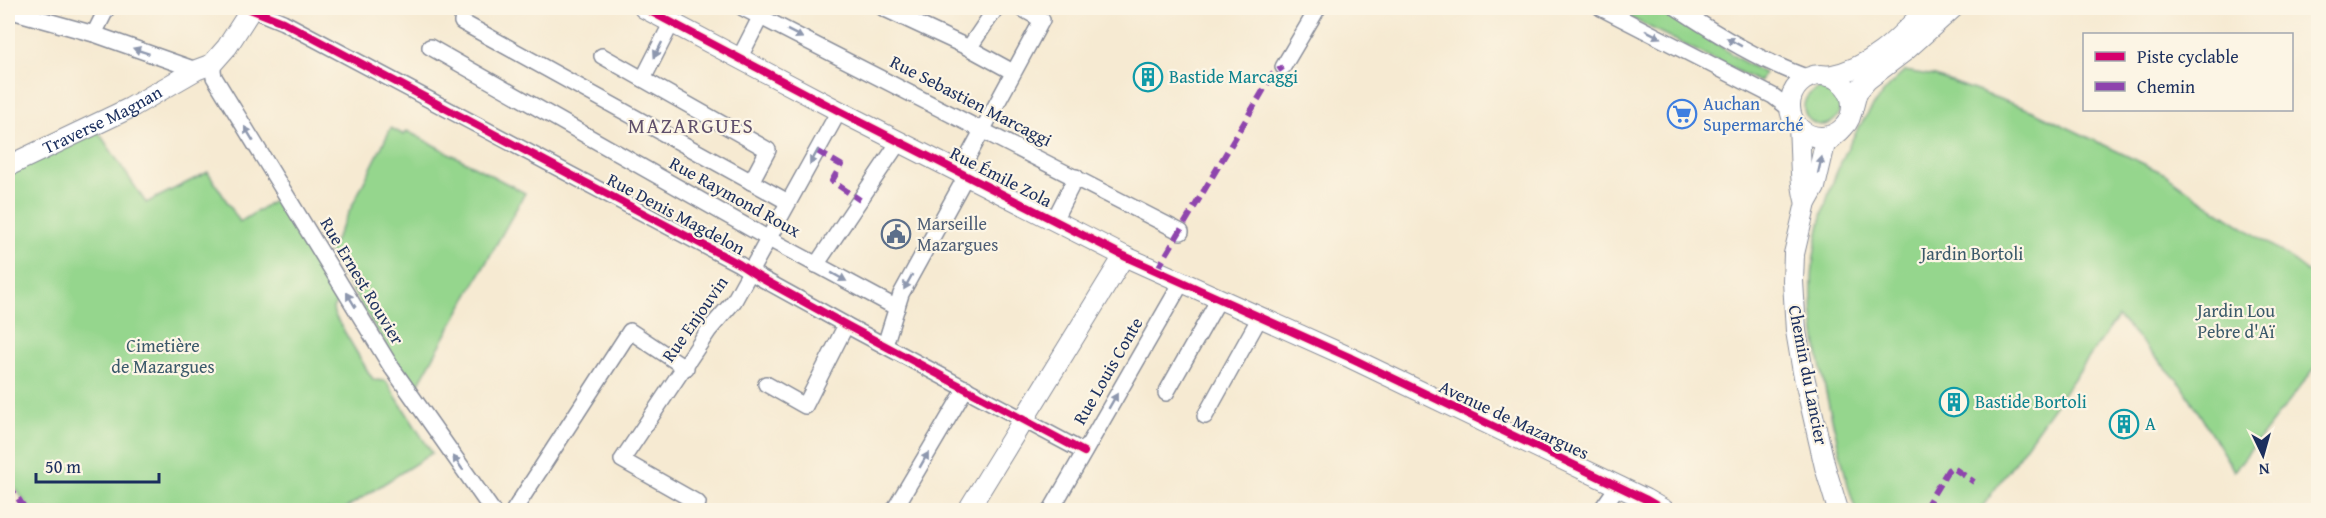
<svg xmlns="http://www.w3.org/2000/svg" width="2326" height="518" font-family="'Gentium Book Plus',serif">
	<style>
		.green { fill: #95d68d; stroke: #588276; stroke-width: 1.5 }
		.lines { fill: none; stroke-linecap: round; stroke-linejoin: round }
		.minor-casing { stroke: #888c98; stroke-width: 18 }
		.tertiary-casing { stroke: #888c98; stroke-width: 22 }
		.minor { stroke: #fff; stroke-width: 15 }
		.tertiary { stroke: #fff; stroke-width: 20 }
		.quiet { stroke: #8e44ad; stroke-width: 6; stroke-dasharray: 12 6; stroke-linecap: butt }
		.cycleway-casing { stroke: #fcf5e5; stroke-width: 11 }
		.cycleway { stroke: #d6006c; stroke-width: 8 }
		.oneway { fill: #8d97ae }
		.labels { text-anchor: middle; stroke-width: 4.5; stroke-linejoin: round; paint-order: stroke }
		.culture-label { font-size: 18px; fill: #0d838f; stroke: #fcf5e5; text-anchor: start }
		.street-label { font-size: 18px; fill: #1b2f5e; stroke: #fcf5e5 }
		.shop-label { font-size: 18px; fill: #366cbe; stroke: #fcf5e5; text-anchor: start }
		.service-label { font-size: 18px; fill: #4e5e75; stroke: #fcf5e5; text-anchor: start }
		.park-label { font-size: 18px; fill: #3a596a; stroke: #fcf5e5 }
		.quarter-label { font-size: 21px; letter-spacing: 1.5px; fill: #60506c; stroke: #fcf5e5 }
	</style>
	<rect width="100%" height="100%" fill="#fcf5e5"/>
	<filter id="ink" filterUnits="userSpaceOnUse"><feTurbulence type="fractalNoise" baseFrequency=".0167" numOctaves="2"/><feDisplacementMap in="SourceGraphic" scale="12" xChannelSelector="R" yChannelSelector="G"/><feConvolveMatrix kernelMatrix="1 2 1 2 8 2 1 2 1" color-interpolation-filters="sRGB"/></filter>
	<filter id="wash" filterUnits="userSpaceOnUse"><feTurbulence type="fractalNoise" baseFrequency=".008" numOctaves="4" result="noise"/><feDisplacementMap in="SourceGraphic" scale="24" xChannelSelector="R" yChannelSelector="G"/><feGaussianBlur stdDeviation="1.35" result="paint"/><feColorMatrix in="noise" values="0 0 0 0 0 0 0 0 0 0 0 0 0 0 0 0 0 1.4 0 .05"/><feComposite in="paint" operator="in"/></filter>
	<g filter="url(#wash)">
		<rect width="100%" height="100%" fill="#f6ead2"/>
		<g class="green">
			<polygon points="1611,8 1667,8 1737,58 1764,73 1759,82"/>
			<path d="M1905,71L1935,76L2033,111L2165,174L2200,199L2283,253L2318,280V364L2234,471L2182,385L2118,317L1980,510H1856C1846,484 1841,454 1834,427C1824,385 1814,343 1812,301C1808,224 1847,121 1905,71Z"/>
			<circle cx="1822" cy="107" r="18"/>
			<polygon points="391,128 404,135 407,131 525,193 414,392 329,252"/>
			<polygon points="97,130 146,203 208,172 240,222 280,197 339,300 333,308 334,314 370,375 374,380 386,381 432,453 343,510 31,510 8,478 8,174"/>
		</g>
	</g>
	<g filter="url(#ink)">
		<g class="lines">
			<g class="minor-casing">
				<g id="minor">
					<polyline points="249,8 283,22 739,264 759,277 846,325 1084,452"/>
					<polyline points="743,8 1181,232"/>
					<polyline points="883,8 969,48 1013,72"/>
					<polyline points="1601,8 1773,96 1790,109"/>
					<path d="M1677,8C1718,35 1762,62 1809,78"/>
					<polyline points="8,10 94,34 196,70"/>
					<polyline points="462,22 788,202"/>
					<polyline points="94,34 107,8"/>
					<polyline points="430,47 769,239 897,308"/>
					<polyline points="969,48 996,8"/>
					<polyline points="602,56 768,150 751,182"/>
					<polyline points="740,57 765,8"/>
					<polyline points="212,64 214,77 390,365 492,510"/>
					<polyline points="1283,67 1318,8"/>
					<polyline points="643,79 672,22"/>
					<polyline points="1054,220 1076,177"/>
					<polyline points="816,265 899,142"/>
					<polyline points="885,345 901,294 966,176 964,164 1042,20 1021,8"/>
					<polyline points="766,384 805,406 846,325"/>
					<polyline points="1166,393 1219,299"/>
					<polyline points="1205,416 1260,317"/>
					<polyline points="514,510 630,331 686,368"/>
					<polyline points="693,510 698,503 622,460 709,330 734,301 839,111"/>
					<polyline points="894,510 966,388"/>
					<polyline points="1051,510 1182,282"/>
					<polyline points="1601,510 1618,486"/>
				</g>
			</g>
			<g class="tertiary-casing">
				<g id="tertiary">
					<polyline points="644,8 839,111 1124,256 1351,358 1645,499 1664,510"/>
					<circle cx="1821" cy="106" r="31"/>
					<path d="M1828,76C1871,69 1899,38 1927,8"/>
					<polyline points="1852,111 1857,92 1867,80 1905,51 1953,8"/>
					<path d="M1799,128C1801,151 1799,182 1806,203"/>
					<path id="s1" d="M8,166L130,108L196,70L212,64L227,47L252,8"/>
					<polyline points="968,510 1124,256"/>
					<polyline points="1838,510 1825,467 1803,372 1796,331 1793,281 1794,254 1806,203 1815,187 1825,144 1840,131"/>
				</g>
			</g>
			<use href="#minor" class="minor"/>
			<use href="#tertiary" class="tertiary"/>
			<g class="quiet">
				<polyline points="817,151 841,165 832,181 860,200"/>
				<polyline points="1157,270 1273,74 1283,67"/>
				<polyline points="8,484 26,510"/>
				<polyline points="1928,510 1928,503 1948,470 1952,467 1974,482"/>
			</g>
			<g class="cycleway-casing">
				<g id="cycleway">
					<polyline points="644,8 839,111 1124,256 1351,358 1645,499 1664,510"/>
					<polyline points="250,9 283,22 739,264 759,277 846,325 1084,452"/>
				</g>
			</g>
			<use href="#cycleway" class="cycleway"/>
		</g>
		<defs><path id="oneway-solid" d="M-6-.8H1V-3.2L6.5 0L1 3.2V.8H-6Z" transform="scale(1.5)"/></defs>
		<g class="oneway">
			<use href="#oneway-solid" transform="translate(795 34) rotate(27)"/>
			<use href="#oneway-solid" transform="translate(1653 34) rotate(27)"/>
			<use href="#oneway-solid" transform="translate(1734 42) rotate(-151)"/>
			<use href="#oneway-solid" transform="translate(658 50) rotate(117)"/>
			<use href="#oneway-solid" transform="translate(141 51) rotate(-161)"/>
			<use href="#oneway-solid" transform="translate(249 134) rotate(-121)"/>
			<use href="#oneway-solid" transform="translate(814 157) rotate(119)"/>
			<use href="#oneway-solid" transform="translate(1820 165) rotate(-77)"/>
			<use href="#oneway-solid" transform="translate(839 277) rotate(29)"/>
			<use href="#oneway-solid" transform="translate(908 282) rotate(119)"/>
			<use href="#oneway-solid" transform="translate(351 300) rotate(-121)"/>
			<use href="#oneway-solid" transform="translate(1113 401) rotate(-60)"/>
			<use href="#oneway-solid" transform="translate(924 460) rotate(-60)"/>
			<use href="#oneway-solid" transform="translate(458 463) rotate(-125)"/>
		</g>
	</g>
	<defs>
		<g id="building-ring" transform="scale(1.5)"><circle r="9.5" fill="#fcf5e5" stroke="#0f9aa8" stroke-width="1.5"/><path d="M-4-6H4V6H1V3H-1V6H-4ZM-2.5-4.3h1.7v1.8h-1.7ZM.8-4.3h1.7v1.8H.8ZM-2.5-1h1.7V.8h-1.7ZM.8-1h1.7V.8H.8Z" fill="#0f9aa8"/></g>
		<g id="supermarket-ring" transform="scale(1.5)"><circle r="9.5" fill="#fcf5e5" stroke="#3f7fe0" stroke-width="1.5"/><path d="M-6-5.5h2.5l.6 2H6L4.5 2H-2.5L-4.4-4H-6ZM-1.5 3.2a1.3 1.3 0 1 0 .1 0ZM3 3.2a1.3 1.3 0 1 0 .1 0Z" fill="#3f7fe0"/></g>
		<g id="civic-ring" transform="scale(1.5)"><circle r="9.5" fill="#fcf5e5" stroke="#5c6f8a" stroke-width="1.5"/><path d="M-.6-6.5H3V-4.5H.6V-3L4-1V1h2V6H-6V1h2V-1L-.6-3ZM-1.2 2.5V6h2.4V2.5Z" fill="#5c6f8a"/></g>
	</defs>
	<g fill-rule="evenodd">
		<use href="#building-ring" x="1148" y="77"/>
		<use href="#supermarket-ring" x="1682" y="114"/>
		<use href="#civic-ring" x="896" y="234"/>
		<use href="#building-ring" x="1954" y="402"/>
		<use href="#building-ring" x="2124" y="424"/>
	</g>
	<g class="labels">
		<g class="culture-label">
			<text x="1169" y="83">Bastide Marcaggi</text>
			<text x="1975" y="408">Bastide Bortoli</text>
			<text x="2145" y="430">A</text>
		</g>
		<g class="street-label">
			<text transform="translate(971 101) rotate(27)" y="6">Rue Sebastien Marcaggi</text>
			<text dy="6" stroke="none"><textPath href="#s1" startOffset="105">Traverse Magnan</textPath></text>
			<text transform="translate(1001 177) rotate(27)" y="6">Rue Émile Zola</text>
			<text transform="translate(735 197) rotate(29)" y="6">Rue Raymond Roux</text>
			<text transform="translate(676 214) rotate(28)" y="6">Rue Denis Magdelon</text>
			<text transform="translate(362 281) rotate(59)" y="6">Rue Ernest Rouvier</text>
			<text transform="translate(695 319) rotate(-55)" y="6">Rue Enjouvin</text>
			<text transform="translate(1108 371) rotate(-60)" y="6">Rue Louis Conte</text>
			<text transform="translate(1808 375) rotate(79)" y="6">Chemin du Lancier</text>
			<text transform="translate(1514 420) rotate(25)" y="6">Avenue de Mazargues</text>
		</g>
		<g class="shop-label">
			<text x="1703" y="110">Auchan<tspan x="1703" dy="21">Supermarché</tspan></text>
		</g>
		<g class="service-label">
			<text x="917" y="230">Marseille<tspan x="917" dy="21">Mazargues</tspan></text>
		</g>
		<g class="park-label">
			<text x="1972" y="260">Jardin Bortoli</text>
			<text x="2236" y="317">Jardin Lou<tspan x="2236" dy="21">Pebre d'Aï</tspan></text>
			<text x="163" y="352">Cimetière<tspan x="163" dy="21">de Mazargues</tspan></text>
		</g>
		<g class="quarter-label">
			<text x="691" y="133">MAZARGUES</text>
		</g>
	</g>
	<rect width="2326" height="518" fill="none" stroke="#fcf5e5" stroke-width="30"/>
	<rect x="2083" y="33" width="210" height="78" fill="#fcf5e5" stroke="#a2a6af" stroke-width="1.5"/>
	<rect x="2095" y="52" width="30" height="9" fill="#d6006c" stroke="#a2a6af" stroke-width="1.5"/>
	<text x="2137" y="63" font-size="18" fill="#1b2f5e">Piste cyclable</text>
	<rect x="2095" y="82" width="30" height="9" fill="#8e44ad" stroke="#a2a6af" stroke-width="1.5"/>
	<text x="2137" y="93" font-size="18" fill="#1b2f5e">Chemin</text>
	<g transform="translate(2263 455) rotate(175)" stroke="#fcf5e5" stroke-width="4.5" paint-order="stroke">
	<path d="M0-4.5L10 22L0 15L-10 22Z" fill="#1b2f5e"/>
	<text y="-9" font-size="16" font-weight="bold" text-anchor="middle" fill="#1b2f5e">N</text>
	</g>
	<path d="M36 473v9h123v-9" fill="none" stroke="#1b2f5e" stroke-width="3"/>
	<text x="45" y="473" font-size="18" fill="#1b2f5e" stroke="#fcf5e5" stroke-width="4.5" paint-order="stroke">50 m</text>
</svg>
